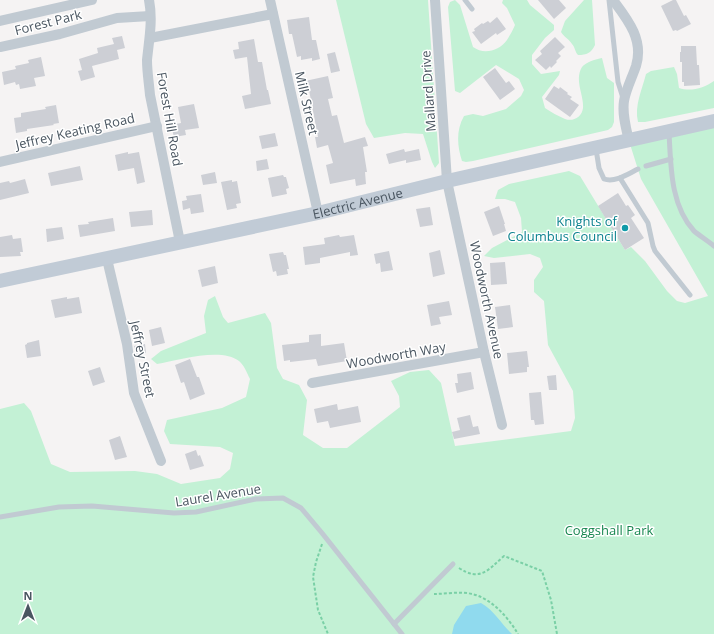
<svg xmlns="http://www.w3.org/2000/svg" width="714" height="634" font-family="'Open Sans',sans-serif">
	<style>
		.green { fill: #c3f1d5 }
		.water { fill: #90daee }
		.building { fill: #cdcfd5 }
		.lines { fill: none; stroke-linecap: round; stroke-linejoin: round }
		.path { stroke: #7ad0a6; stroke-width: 2; stroke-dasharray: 3 2; stroke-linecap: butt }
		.service { stroke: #c1cad2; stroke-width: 5 }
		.minor { stroke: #c1cad2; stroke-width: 10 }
		.secondary { stroke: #c1cbd6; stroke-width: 14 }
		.culture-dot { fill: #0f9aa8; stroke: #fff; stroke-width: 1.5 }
		.labels { text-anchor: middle; stroke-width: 3; stroke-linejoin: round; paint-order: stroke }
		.street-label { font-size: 13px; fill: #4a5661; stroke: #fff }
		.culture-label { font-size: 13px; fill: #0d838f; stroke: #fff; text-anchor: end }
		.park-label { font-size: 13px; fill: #17864f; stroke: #fff }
	</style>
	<rect width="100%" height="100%" fill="#f5f3f3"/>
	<g class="green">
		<polygon points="336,0 428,0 439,163 435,168 432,162 423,134 405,133 374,138 366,124"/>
		<path d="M455,0L460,5L473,47C484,55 499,51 507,40C510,35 513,30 515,25L507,8L502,3L503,0H527L530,5L554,25V30L545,38L532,55V64L541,74L560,71L559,75L542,97L545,108C551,112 558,116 565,119C573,122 582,117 583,108C584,95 574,80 582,67C586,62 596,59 602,58L607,78L614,83V122L612,127L608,130L473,161L466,162L462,161C457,146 456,130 464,116L473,114L483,116L506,109L521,96L524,90L519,79L496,65L460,93L455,91L448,7L450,2Z"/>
		<path d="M584,0H592L595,45C591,53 587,55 578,55C575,52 575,47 572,44C569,39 564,37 561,32L565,21Z"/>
		<path d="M674,67L677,74L679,88C691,92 704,88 714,81V108L645,122H638C634,106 642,90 646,74L651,71Z"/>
		<path d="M714,121V634H0V409L24,403L31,411L51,464L70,472L135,471L157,474L181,484L220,478L230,469L233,453L220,447L170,444L164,431L167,420L222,408L246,397L250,379C247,373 244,365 239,361C222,347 178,360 157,364L151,359L161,351L206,333L204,316L208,300L215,296L223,317L228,323L265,313L271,323L277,368L283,379L299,385L307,400L303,435L323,448H347L400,407L399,396L391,381L410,372L429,370L441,383L455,446L571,431L575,418L573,391L548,345L544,301L534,292V280L543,267L540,258L530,254L494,258L484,256L492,248L522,232L521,218L515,202L505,199H495L498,190L509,184L569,171L580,176L625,250L631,247L645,261L667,291L677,301L685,303L708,296L641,179L629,141Z"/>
	</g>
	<path class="water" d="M481,603C495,611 501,624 512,634H452L454,625L466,606Z"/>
	<g class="building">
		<polygon points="538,0 559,0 566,8 554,19"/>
		<polygon points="673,0 676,0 684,16 686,15 691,24 677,31 676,30 673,31 661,6"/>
		<polygon points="309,17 312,40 316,40 320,59 312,61 312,58 301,60 301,56 297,57 292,34 289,34 287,20"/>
		<polygon points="497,17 506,29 497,35 496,33 481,44 472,32 475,31 474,29 482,23 483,24 488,21 490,23"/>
		<polygon points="122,36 125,48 117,50 119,59 92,66 95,77 81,81 78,71 82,70 79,59 98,53 97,48 114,44 112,38"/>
		<polygon points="555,37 565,47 558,53 561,56 556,61 557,62 551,68 550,66 546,70 535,60 542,54 540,51"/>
		<polygon points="254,39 258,62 262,62 267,90 268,90 271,104 245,109 242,96 251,94 247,57 235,59 233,50 239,49 238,42"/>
		<polygon points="681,46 696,46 697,65 699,65 700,85 684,86 684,82 682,82 682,62 680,62 680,52 681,52"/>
		<polygon points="335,52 340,71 331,73 327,54"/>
		<polygon points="41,57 45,76 34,78 36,86 20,89 19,84 16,85 15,82 4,85 2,72 16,69 15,66 29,63 28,60"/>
		<polygon points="495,68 506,83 509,81 515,89 500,100 483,77"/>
		<polygon points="328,76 333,98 328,99 332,116 337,115 344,143 365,137 368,146 363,147 367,172 365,172 366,184 356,186 355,179 330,184 326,165 333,163 328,145 317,148 315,137 318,137 309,90 307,91 305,81"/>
		<polygon points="554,86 559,89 560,87 568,93 567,94 572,97 570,99 579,105 570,117 545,99"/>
		<polygon points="194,104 199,128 185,130 186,135 174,137 171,125 181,123 178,107"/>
		<polygon points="56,105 59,123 53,124 54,125 27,129 27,131 16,133 14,118 21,117 21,113 46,109 45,107"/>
		<polygon points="275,133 278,146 262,149 259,136"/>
		<polygon points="404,149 405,152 419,149 421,160 406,163 406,160 389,164 386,154"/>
		<polygon points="128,152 128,154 139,152 145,182 137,184 134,168 118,171 115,155"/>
		<polygon points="267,159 269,169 257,171 256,161"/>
		<polygon points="80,166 83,180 51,186 48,173"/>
		<polygon points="215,172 217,183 203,185 201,175"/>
		<polygon points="283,175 284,177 286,177 289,188 286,189 287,194 272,197 268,178"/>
		<polygon points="25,179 29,193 0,200 0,183 9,181 10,183"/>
		<polygon points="232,180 232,182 237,181 241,203 236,204 237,208 227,210 221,182"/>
		<polygon points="618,193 626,206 628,205 635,215 631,218 644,238 625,250 598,206"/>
		<polygon points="201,194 204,212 191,214 190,208 183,210 182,201 187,200 186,196"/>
		<polygon points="499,206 505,224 504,224 506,231 493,236 484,212"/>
		<polygon points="430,207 433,225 420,227 416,209"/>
		<polygon points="152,210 153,225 131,227 129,212"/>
		<polygon points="113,218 115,231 80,237 78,225 89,224 88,222"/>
		<polygon points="62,227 64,239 47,242 46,229"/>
		<polygon points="12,235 13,239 21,238 23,252 20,252 21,256 0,257 0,237"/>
		<polygon points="339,235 340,237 354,235 358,255 350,256 350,252 320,258 320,263 305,265 303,247 325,244 324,238"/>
		<polygon points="440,250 445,274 433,277 429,253"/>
		<polygon points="389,251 393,270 381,272 380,263 376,264 374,254"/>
		<polygon points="283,252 284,255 286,255 289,269 287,269 288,274 277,276 276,271 273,272 269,254"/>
		<polygon points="505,262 507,284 491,285 490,263"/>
		<polygon points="215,266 218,283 202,287 198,270"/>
		<polygon points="67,297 67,299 79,297 82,313 55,318 51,300"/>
		<polygon points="449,301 452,315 439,317 441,324 431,326 427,305"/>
		<polygon points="510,305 513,327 498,329 495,307"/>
		<polygon points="161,327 165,343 152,346 149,330"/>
		<polygon points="321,334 321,346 344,343 347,361 318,366 316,359 290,362 290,360 284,361 282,345 309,342 309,335"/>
		<polygon points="39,340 41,356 27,358 25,345 27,344 27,343"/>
		<polygon points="145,344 146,353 136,355 134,346"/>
		<polygon points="527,351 529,367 527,367 527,372 509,374 507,353"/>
		<polygon points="190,359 197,377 199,377 205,394 190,400 184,382 181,383 175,365"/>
		<polygon points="100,367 105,382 93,386 88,371"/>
		<polygon points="471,372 474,389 457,393 455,383 458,383 457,374"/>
		<polygon points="556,375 557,390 549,390 547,376"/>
		<polygon points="541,392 544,424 535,425 534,420 531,420 529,393"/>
		<polygon points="337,404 338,410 358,406 361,422 330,428 328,421 317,423 314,409"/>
		<polygon points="470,415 473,427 478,426 480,434 454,439 452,432 460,430 457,418"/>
		<polygon points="120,436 127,457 115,460 109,440"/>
		<polygon points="196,450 198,456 200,455 204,466 190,470 185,454"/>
	</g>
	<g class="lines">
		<g class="path">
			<polyline points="322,544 316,562 313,577 318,610 328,634"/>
			<path d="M459,568C480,582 488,570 504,556L542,571L551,600L557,634"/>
			<path d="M434,594C446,594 460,591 472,594C491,598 508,617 518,634"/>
		</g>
		<g class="service">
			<polyline points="465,0 472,9"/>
			<polyline points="609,0 618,82 623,98"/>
			<path d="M669,133C671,165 670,205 694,231C700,236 708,241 714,246"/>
			<path d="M596,149L599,168L604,179C615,183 628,174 638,169"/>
			<polyline points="646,166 671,159"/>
			<polyline points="620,178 648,223 653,246 655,251 690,295"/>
			<polyline points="0,517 59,507 92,506 174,513 196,512 256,499 283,498 301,508 322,533 402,634"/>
			<polyline points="394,624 453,564"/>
		</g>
		<g class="minor">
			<path d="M149,0C153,20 149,40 147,60C147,72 149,83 150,95L180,242"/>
			<polyline points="270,0 318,213"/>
			<polyline points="435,0 447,181 484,352 502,425"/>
			<path d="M613,0C628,20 644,40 636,66C632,78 626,89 624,101C622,114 626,128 629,141"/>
			<polyline points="0,21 92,0"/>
			<polyline points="150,38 273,14"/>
			<polyline points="0,47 60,34 117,18 150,16"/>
			<polyline points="0,162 157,126"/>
			<polyline points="107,259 127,344 134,393 161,461"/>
			<polyline points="312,383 484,352"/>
		</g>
		<path class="secondary" id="s1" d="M0,281L318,213L447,181L714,121"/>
	</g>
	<circle class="culture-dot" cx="625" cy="228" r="4"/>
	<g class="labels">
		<g class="street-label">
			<text transform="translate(48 22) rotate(-14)" y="5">Forest Park</text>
			<text transform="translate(428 91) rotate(-94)" y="5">Mallard Drive</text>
			<text transform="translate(307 103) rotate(77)" y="5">Milk Street</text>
			<text transform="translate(170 119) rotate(80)" y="5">Forest Hill Road</text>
			<text transform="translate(75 131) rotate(-13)" y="5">Jeffrey Keating Road</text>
			<text dy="5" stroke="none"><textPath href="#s1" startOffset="366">Electric Avenue</textPath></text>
			<text transform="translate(487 300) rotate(78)" y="5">Woodworth Avenue</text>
			<text transform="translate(396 355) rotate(-10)" y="5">Woodworth Way</text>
			<text transform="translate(143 359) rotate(78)" y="5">Jeffrey Street</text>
			<text transform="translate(218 495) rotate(-9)" y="5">Laurel Avenue</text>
		</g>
		<g class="culture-label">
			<text x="617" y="226">Knights of<tspan x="617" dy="15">Columbus Council</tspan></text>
		</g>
		<g class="park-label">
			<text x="609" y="535">Coggshall Park</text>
		</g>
	</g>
	<g transform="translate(28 606)" stroke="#ffffff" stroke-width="3" paint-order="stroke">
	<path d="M0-3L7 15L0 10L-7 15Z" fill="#4a5661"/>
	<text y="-6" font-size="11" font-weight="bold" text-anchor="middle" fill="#4a5661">N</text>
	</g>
</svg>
